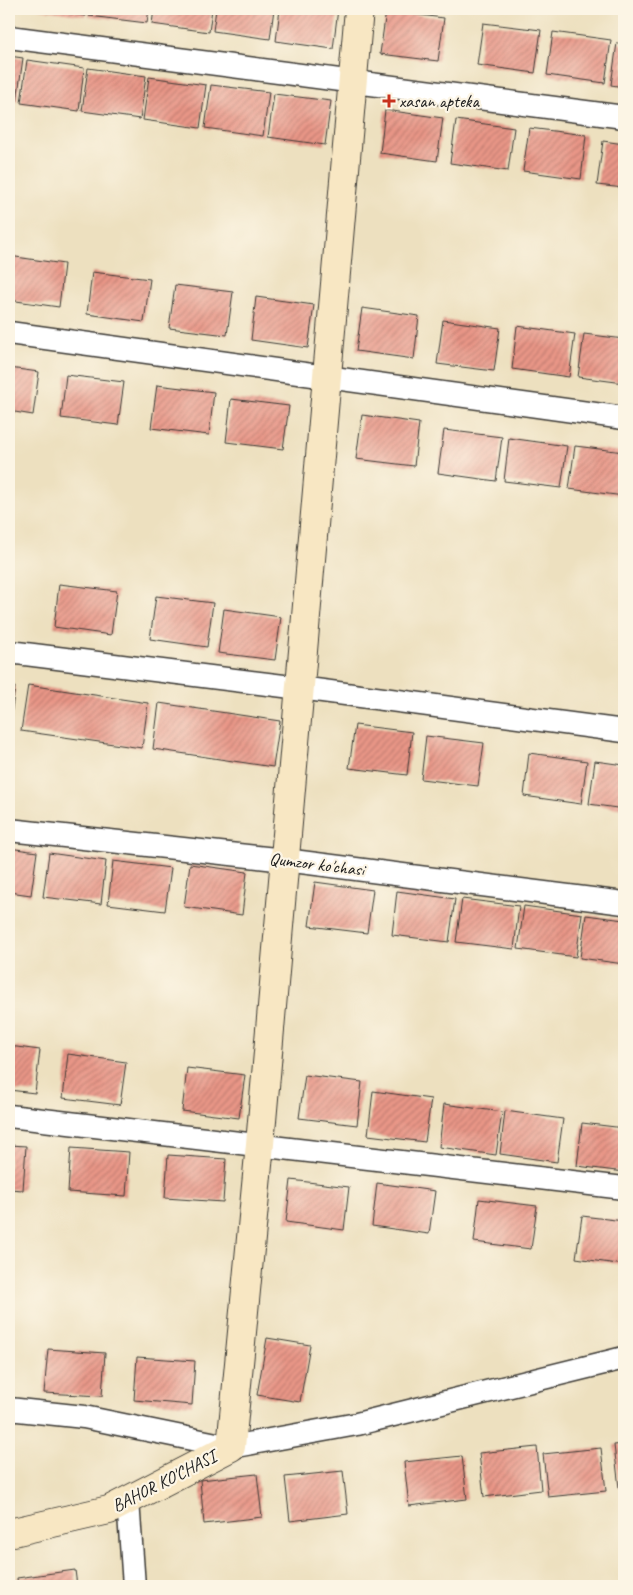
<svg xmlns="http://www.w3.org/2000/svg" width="633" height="1595" font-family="Caveat,sans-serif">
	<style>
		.building { fill: url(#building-hatch) }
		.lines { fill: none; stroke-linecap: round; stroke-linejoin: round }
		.street-casing { stroke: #3b3934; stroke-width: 25 }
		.secondary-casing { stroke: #3b3934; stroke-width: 30 }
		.street { stroke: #fff; stroke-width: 22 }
		.secondary { stroke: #f8e7c3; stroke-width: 28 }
		.poi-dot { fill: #c8321e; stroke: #fcf5e5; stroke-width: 2 }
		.labels { text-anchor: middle; stroke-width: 4.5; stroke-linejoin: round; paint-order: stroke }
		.poi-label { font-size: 18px; fill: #1c1c1c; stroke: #fcf5e5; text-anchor: start }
		.street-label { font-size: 18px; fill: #1c1c1c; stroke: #fcf5e5 }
	</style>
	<defs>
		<pattern id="building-hatch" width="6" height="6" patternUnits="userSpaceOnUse" patternTransform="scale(1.25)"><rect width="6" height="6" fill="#e99687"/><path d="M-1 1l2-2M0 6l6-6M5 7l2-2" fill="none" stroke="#bc7a6e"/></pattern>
	</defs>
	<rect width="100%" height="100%" fill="#fcf5e5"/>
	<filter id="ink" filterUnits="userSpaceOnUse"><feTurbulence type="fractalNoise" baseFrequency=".02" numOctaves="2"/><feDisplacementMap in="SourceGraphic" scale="10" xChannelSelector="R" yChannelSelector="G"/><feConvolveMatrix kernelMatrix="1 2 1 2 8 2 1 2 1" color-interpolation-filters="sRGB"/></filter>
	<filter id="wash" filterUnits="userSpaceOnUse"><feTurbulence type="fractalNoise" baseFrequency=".0096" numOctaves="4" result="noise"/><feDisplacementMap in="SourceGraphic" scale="20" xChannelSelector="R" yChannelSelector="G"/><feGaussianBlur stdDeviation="1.12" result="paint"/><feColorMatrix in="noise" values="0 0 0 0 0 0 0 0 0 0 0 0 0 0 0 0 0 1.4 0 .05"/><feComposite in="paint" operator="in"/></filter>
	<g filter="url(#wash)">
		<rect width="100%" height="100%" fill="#ede0bf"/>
		<g id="blocks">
			<g class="building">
				<polygon points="38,9 87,9 86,16"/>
				<polygon points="90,9 149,9 147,23 89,16"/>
				<polygon points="154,9 212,9 209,32 152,24"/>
				<polygon points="216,9 274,9 270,39 213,31"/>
				<polygon points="280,9 338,9 333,49 276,41"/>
				<polygon points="386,11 444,18 438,61 380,54"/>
				<polygon points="483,23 541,30 535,73 477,65"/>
				<polygon points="553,32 611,40 605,83 547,75"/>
				<polygon points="617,43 624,44 624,87 611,85"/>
				<polygon points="9,56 23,58 17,101 9,100"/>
				<polygon points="27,60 84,68 79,111 21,103"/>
				<polygon points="88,68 146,76 140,119 82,111"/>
				<polygon points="149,77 206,85 200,128 143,120"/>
				<polygon points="211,85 269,92 263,136 205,128"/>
				<polygon points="274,94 331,101 325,145 268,137"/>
				<polygon points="385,110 443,118 437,161 380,153"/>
				<polygon points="456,120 514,128 508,171 450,163"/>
				<polygon points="529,128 586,135 581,179 523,171"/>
				<polygon points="603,141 624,144 624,188 597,185"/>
				<polygon points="9,256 64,264 59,307 9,300"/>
				<polygon points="92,272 150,279 144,322 87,314"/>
				<polygon points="175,285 233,292 227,335 169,328"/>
				<polygon points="256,297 314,305 308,348 251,340"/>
				<polygon points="362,308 419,316 414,359 356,351"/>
				<polygon points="443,320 500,328 494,371 437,364"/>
				<polygon points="517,326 575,334 569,377 512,369"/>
				<polygon points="584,334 624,339 624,383 578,377"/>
				<polygon points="9,368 39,372 33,415 9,411"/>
				<polygon points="66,375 124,382 118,425 61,418"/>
				<polygon points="157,385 214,392 209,435 151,428"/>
				<polygon points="231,399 289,406 283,449 226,442"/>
				<polygon points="362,415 419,423 414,466 356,459"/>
				<polygon points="444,430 502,437 496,481 438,473"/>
				<polygon points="509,438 567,446 561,488 504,481"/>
				<polygon points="575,446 624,452 624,496 569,489"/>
				<polygon points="59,584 117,591 111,635 54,627"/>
				<polygon points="156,596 213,603 207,647 150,639"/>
				<polygon points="224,609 281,617 275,660 218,653"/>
				<polygon points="28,685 148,703 142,748 21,731"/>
				<polygon points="9,686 15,687 10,723 9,723"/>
				<polygon points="159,703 280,721 273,767 153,749"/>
				<polygon points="355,725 412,732 407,775 349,768"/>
				<polygon points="426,736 484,743 478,786 421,779"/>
				<polygon points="529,753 587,761 581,804 524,796"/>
				<polygon points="595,761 624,765 624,809 589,804"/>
				<polygon points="9,848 37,852 31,895 9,892"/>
				<polygon points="49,853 106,861 101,904 43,897"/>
				<polygon points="113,861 171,868 165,911 108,904"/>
				<polygon points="190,864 247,872 242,915 184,907"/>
				<polygon points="315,882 373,890 367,933 309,926"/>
				<polygon points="397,891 455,899 449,942 392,935"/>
				<polygon points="462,899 519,906 514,949 456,942"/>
				<polygon points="524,906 582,914 576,957 518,949"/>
				<polygon points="586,915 624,920 624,964 580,958"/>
				<polygon points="9,1046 40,1050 35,1093 9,1090"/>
				<polygon points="68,1054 126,1062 120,1105 63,1098"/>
				<polygon points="187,1068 245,1075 239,1118 182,1111"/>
				<polygon points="305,1075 362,1082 357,1125 299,1118"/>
				<polygon points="373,1091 431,1099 425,1142 368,1135"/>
				<polygon points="444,1104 502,1112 496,1155 439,1147"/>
				<polygon points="505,1111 563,1119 557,1162 500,1154"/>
				<polygon points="582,1123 624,1128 624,1172 577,1166"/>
				<polygon points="9,1145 26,1146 23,1190 9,1189"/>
				<polygon points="71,1148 129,1152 126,1196 68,1192"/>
				<polygon points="168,1155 226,1159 223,1202 165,1198"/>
				<polygon points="291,1180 349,1187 344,1230 286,1222"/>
				<polygon points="377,1183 435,1191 429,1234 372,1226"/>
				<polygon points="479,1199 537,1206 531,1249 474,1242"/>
				<polygon points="582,1216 624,1221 624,1265 576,1258"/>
				<polygon points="267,1338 310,1345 300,1402 257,1395"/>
				<polygon points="48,1349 105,1353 102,1396 44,1393"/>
				<polygon points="137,1357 195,1361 192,1405 134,1400"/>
				<polygon points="624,1444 624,1488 619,1488 614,1445"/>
				<polygon points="537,1447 541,1490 484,1497 479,1453"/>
				<polygon points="601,1448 606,1491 548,1497 543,1454"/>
				<polygon points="462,1456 467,1499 409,1506 404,1462"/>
				<polygon points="343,1471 348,1514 290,1521 285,1477"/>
				<polygon points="257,1474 262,1517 204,1524 200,1480"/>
				<polygon points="75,1570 77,1586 18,1586 17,1578"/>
			</g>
		</g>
	</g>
	<g filter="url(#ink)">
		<use href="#blocks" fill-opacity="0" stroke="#3b3934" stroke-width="1"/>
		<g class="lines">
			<g class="street-casing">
				<g id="street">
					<polyline points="9,37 624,117"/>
					<polyline points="9,333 624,418"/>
					<polyline points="9,652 300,688 624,731"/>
					<polyline points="9,830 285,860 624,903"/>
					<polyline points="9,1116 624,1188"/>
					<polyline points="9,1409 84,1417 231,1447 357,1424 624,1358"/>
					<polyline points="128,1500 134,1586"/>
				</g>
			</g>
			<g class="secondary-casing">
				<polyline id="secondary" points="9,1533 109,1510 231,1447 260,1144 359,9"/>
			</g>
			<use href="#street" class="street"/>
			<use href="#secondary" class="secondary"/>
		</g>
	</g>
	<path class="poi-dot" d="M386.5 93.5h5v5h5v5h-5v5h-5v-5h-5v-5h5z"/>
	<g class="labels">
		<g class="poi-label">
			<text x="399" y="107">xasan apteka</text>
		</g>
		<g class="street-label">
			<text transform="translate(317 864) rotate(7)" y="6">Qumzor ko'chasi</text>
			<text transform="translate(164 1481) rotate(-27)" y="6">BAHOR KO'CHASI</text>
		</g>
	</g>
	<rect width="633" height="1595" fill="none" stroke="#fcf5e5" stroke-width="30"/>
</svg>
